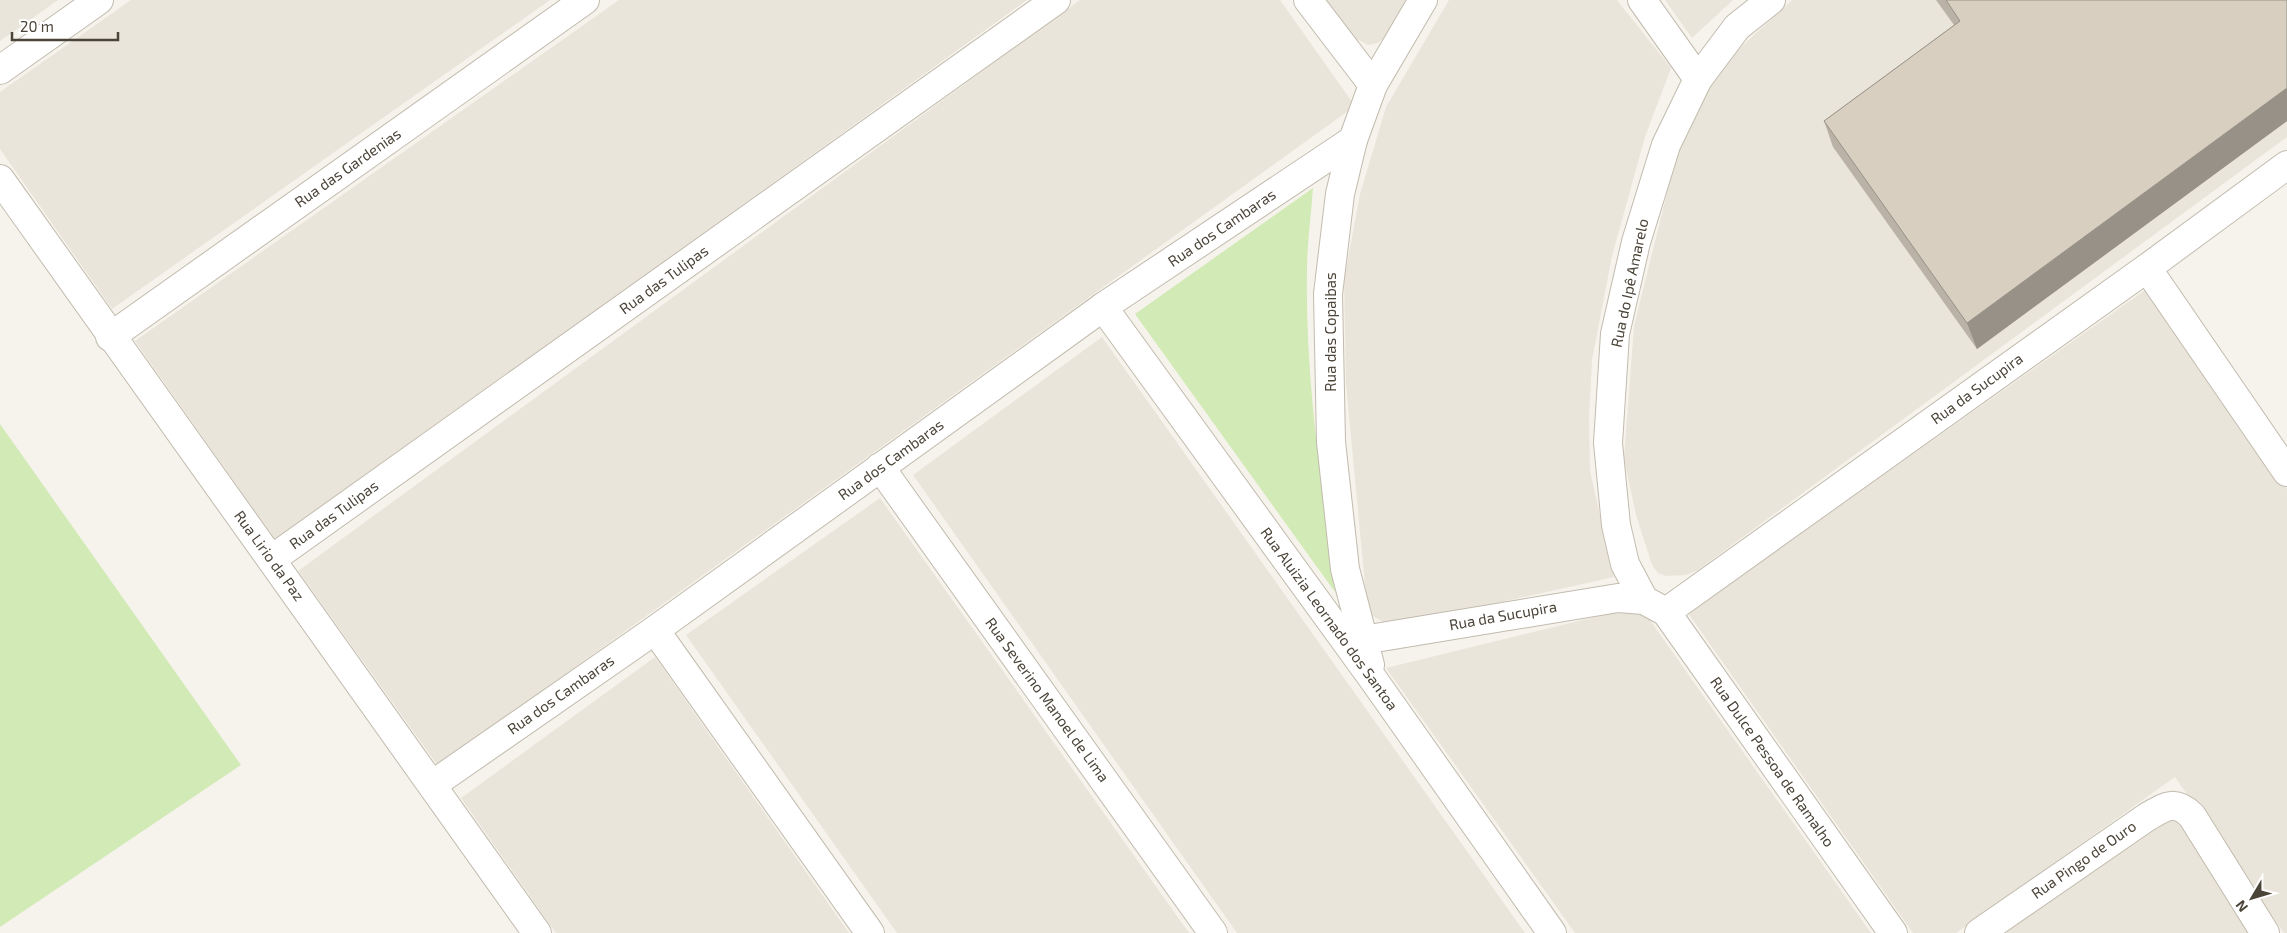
<svg xmlns="http://www.w3.org/2000/svg" width="2287" height="933" font-family="'Exo 2',sans-serif">
	<style>
		.residential { fill: #eae5da }
		.green { fill: #d2eab5 }
		.lines { fill: none; stroke-linecap: round; stroke-linejoin: round }
		.street-casing { stroke: #c2bbae; stroke-width: 30 }
		.street { stroke: #fff; stroke-width: 28 }
		.wall { fill: #bab2a6 }
		.shaded-wall { fill: #979187 }
		.building { fill: #d8cfc1; stroke: #979187 }
		.labels { text-anchor: middle; stroke-width: 4.5; stroke-linejoin: round; paint-order: stroke }
		.street-label { font-size: 15px; fill: #4b4439; stroke: #fff }
	</style>
	<rect width="100%" height="100%" fill="#f6f3ec"/>
	<g class="residential">
		<polygon points="0,0 58,0 0,41"/>
		<polygon points="131,0 550,0 112,309 0,149 0,92"/>
		<polygon points="619,0 1027,0 276,541 135,341"/>
		<polygon points="1080,0 1280,0 1355,106 438,766 298,571"/>
		<polygon points="1323,0 1406,0 1386,36 1378,43 1368,45 1351,36"/>
		<polygon points="1449,0 1617,0 1671,68 1645,137 1612,256 1592,360 1589,417 1590,471 1614,577 1398,625 1383,622 1373,616 1367,606 1346,384 1344,280 1360,194 1386,107"/>
		<polygon points="1665,0 1733,0 1692,38"/>
		<polygon points="1792,0 2287,0 2287,137 1698,570 1686,575 1666,576 1658,573 1652,565 1636,515 1624,458 1634,326 1677,153 1704,98 1729,58"/>
		<polygon points="2148,288 2287,489 2287,933 2284,933 2175,777 1956,933 1913,933 1688,613"/>
		<polygon points="1102,337 1525,933 1237,933 913,475"/>
		<polygon points="880,498 1189,933 897,933 686,635"/>
		<polygon points="1640,606 1871,933 1575,933 1386,668"/>
		<polygon points="655,657 849,933 556,933 461,798"/>
		<polygon points="2177,810 2257,933 2002,933"/>
	</g>
	<g class="green">
		<path d="M1313,188C1311,216 1307,244 1307,271C1305,379 1322,486 1335,592L1135,314Z"/>
		<polygon points="0,424 241,765 0,927"/>
	</g>
	<g class="lines">
		<g class="street-casing">
			<g id="street">
				<polyline points="1308,0 1373,85"/>
				<polyline points="1642,0 1698,79"/>
				<polyline points="0,70 99,0"/>
				<polyline points="0,179 537,933"/>
				<polyline points="2147,268 2287,472"/>
				<polyline points="1103,307 1373,679 1552,933"/>
				<polyline points="110,337 585,0"/>
				<polyline points="880,467 1213,933"/>
				<polyline points="272,559 1056,0"/>
				<polyline points="1644,600 1625,564 1616,525 1608,443 1615,334 1636,242 1666,145 1698,79 1737,27 1771,0"/>
				<polyline points="1666,612 2147,268 2287,165"/>
				<polyline points="655,630 870,933"/>
				<polyline points="1363,640 1618,598 1644,600 1666,612 1893,933"/>
				<polyline points="1370,665 1345,569 1331,442 1328,294 1340,194 1353,140 1373,85 1423,0"/>
				<polyline points="432,785 655,630 1103,307 1353,140"/>
				<path d="M1979,933L2147,817C2166,806 2175,799 2192,816L2265,933"/>
			</g>
		</g>
		<use href="#street" class="street"/>
	</g>
	<polygon class="wall" points="1936,0 2287,0 2287,121 1977,349 1833,147 1824,121 1954,25"/>
	<polygon class="shaded-wall" points="2287,88 2287,121 1977,349 1967,323"/>
	<polygon class="building" points="1946,0 2287,0 2287,88 1967,323 1824,121 1960,21"/>
	<g class="labels">
		<g class="street-label">
			<text transform="translate(348 168) rotate(-35)" y="5">Rua das Gardenias</text>
			<text transform="translate(1222 228) rotate(-34)" y="5">Rua dos Cambaras</text>
			<text transform="translate(664 280) rotate(-36)" y="5">Rua das Tulipas</text>
			<text transform="translate(1630 283) rotate(-78)" y="5">Rua do Ipê Amarelo</text>
			<text transform="translate(1331 332) rotate(-90)" y="5">Rua das Copaibas</text>
			<text transform="translate(1977 389) rotate(-36)" y="5">Rua da Sucupira</text>
			<text transform="translate(891 460) rotate(-36)" y="5">Rua dos Cambaras</text>
			<text transform="translate(334 515) rotate(-36)" y="5">Rua das Tulipas</text>
			<text transform="translate(269 556) rotate(54)" y="5">Rua Lirio da Paz</text>
			<text transform="translate(1503 616) rotate(-10)" y="5">Rua da Sucupira</text>
			<text transform="translate(1329 619) rotate(54)" y="5">Rua Aluizia Leornado dos Santoa</text>
			<text transform="translate(561 695) rotate(-35)" y="5">Rua dos Cambaras</text>
			<text transform="translate(1047 700) rotate(54)" y="5">Rua Severino Manoel de Lima</text>
			<text transform="translate(1772 762) rotate(55)" y="5">Rua Dulce Pessoa de Ramalho</text>
			<text transform="translate(2084 860) rotate(-35)" y="5">Rua Pingo de Ouro</text>
		</g>
	</g>
	<g transform="translate(2252 898) rotate(232)" stroke="#ffffff" stroke-width="4" paint-order="stroke">
	<path d="M0-4L9 19L0 12L-9 19Z" fill="#4b4439"/>
	<text y="-8" font-size="14" font-weight="bold" text-anchor="middle" fill="#4b4439">N</text>
	</g>
	<path d="M12 32v8h106v-8" fill="none" stroke="#4b4439" stroke-width="2.5"/>
	<text x="20" y="32" font-size="15" fill="#4b4439" stroke="#ffffff" stroke-width="4" paint-order="stroke">20 m</text>
</svg>
